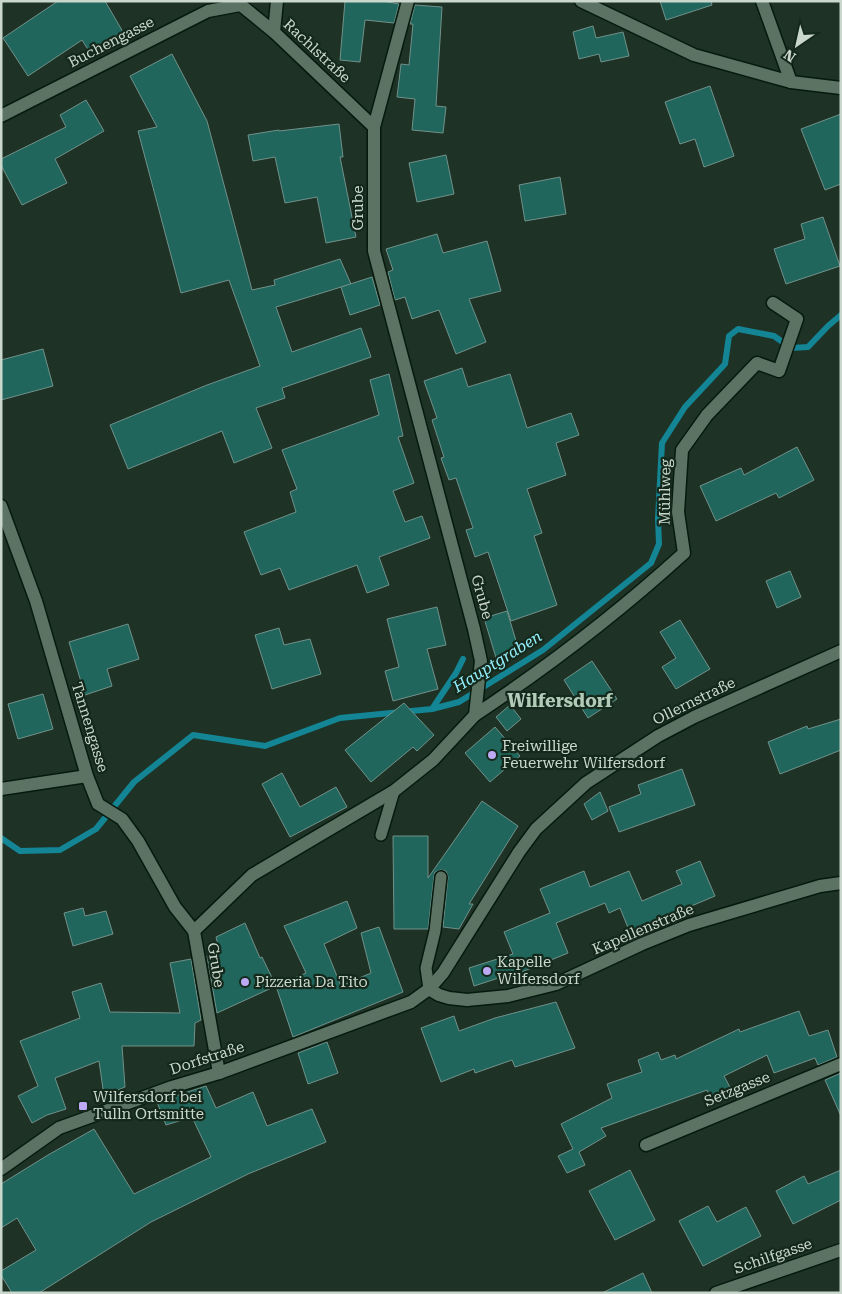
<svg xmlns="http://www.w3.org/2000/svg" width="842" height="1294" font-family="'Roboto Serif',serif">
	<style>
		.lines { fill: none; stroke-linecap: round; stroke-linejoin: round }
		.stream { stroke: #138595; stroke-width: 6 }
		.building { fill: #20665d; stroke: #71918a }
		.service-casing { stroke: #061a0d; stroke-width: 14 }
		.minor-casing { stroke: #061a0d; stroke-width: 15 }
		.tertiary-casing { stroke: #061a0d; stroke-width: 15 }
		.service { stroke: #5c7363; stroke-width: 11 }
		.minor { stroke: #5c7363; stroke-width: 12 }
		.tertiary { stroke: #5c7363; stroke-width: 12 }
		.poi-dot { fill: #bcaaf5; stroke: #14291b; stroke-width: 2 }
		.labels { text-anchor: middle; stroke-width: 4.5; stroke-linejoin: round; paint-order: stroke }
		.street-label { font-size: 15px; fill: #cad7cd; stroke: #14291b }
		.poi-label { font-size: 15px; fill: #cad7cd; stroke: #14291b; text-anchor: start }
		.water-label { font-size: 16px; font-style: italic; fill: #94eefe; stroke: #14291b }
		.quarter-label { font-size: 18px; font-weight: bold; fill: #b2cbb9; stroke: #14291b }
	</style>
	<rect width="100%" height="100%" fill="#1e3325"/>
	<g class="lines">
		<g class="stream">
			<polyline points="432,709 456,673 463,659"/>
			<polyline points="1,838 20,851 60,850 96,829 134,782 193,735 265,746 340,718 432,709 459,702 543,650 651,563 659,544 658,519 662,443 685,407 725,364 729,336 738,329 774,336 791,348 808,347 828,326 841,315"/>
		</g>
	</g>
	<g class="building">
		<polygon points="58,1 105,1 123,32 89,51 82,40 28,76 3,38"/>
		<polygon points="345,1 382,1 399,4 394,23 365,20 360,62 340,60"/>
		<polygon points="660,1 711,1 712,5 666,20"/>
		<polygon points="415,5 442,7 436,106 446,107 443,133 412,130 415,99 397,97 401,64 409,65 413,24 410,24"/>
		<polygon points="593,26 596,38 623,32 629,56 601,62 599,54 579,59 573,32"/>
		<polygon points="172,54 207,121 252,290 275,285 274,280 340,259 351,284 276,307 292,352 361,328 371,357 282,388 285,398 256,408 272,448 234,463 222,431 128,469 110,425 207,385 260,366 229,280 181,293 138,131 157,127 130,76"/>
		<polygon points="710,86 734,156 704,167 695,139 680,144 665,102"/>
		<polygon points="86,100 104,131 55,159 67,183 22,205 1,165 1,159 66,127 60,115"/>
		<polygon points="841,114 841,184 825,190 801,129"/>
		<polygon points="339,124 343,157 340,157 356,237 326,243 317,197 285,203 275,157 253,161 248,135 279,130 279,131"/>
		<polygon points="446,155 454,194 417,202 409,163"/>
		<polygon points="560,177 566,214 525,221 519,185"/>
		<polygon points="823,217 840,266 786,284 774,249 805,239 801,224"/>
		<polygon points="437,234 443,253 487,241 501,291 469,299 486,342 456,354 439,310 412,319 405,297 395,300 388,272 393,270 386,249"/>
		<polygon points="372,277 380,305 350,315 341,287"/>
		<polygon points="43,349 53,386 1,400 1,360"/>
		<polygon points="462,368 468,387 510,374 527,428 571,413 579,435 556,443 566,475 527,489 542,533 534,536 557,605 511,621 488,552 475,557 466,530 473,528 456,478 449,480 441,458 444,457 432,420 437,418 424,381"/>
		<polygon points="389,374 403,436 398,437 414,483 393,491 405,522 422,516 430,538 379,557 389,585 367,593 357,565 289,590 280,568 261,575 244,532 296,512 290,492 297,489 282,450 379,415 370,380"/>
		<polygon points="797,447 814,480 779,498 776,493 716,521 700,486 741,468 744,475"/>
		<polygon points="790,571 801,597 777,608 766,581"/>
		<polygon points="437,607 446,645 427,649 438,689 393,701 385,671 399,667 387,619"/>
		<polygon points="507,611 520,654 497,661 484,618"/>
		<polygon points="680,620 710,669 676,689 662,667 676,658 660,632"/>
		<polygon points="128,624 139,659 107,669 112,686 85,695 69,642"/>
		<polygon points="279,628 284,645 310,639 321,674 272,689 255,635"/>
		<polygon points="592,661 617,699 588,718 564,680"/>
		<polygon points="43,694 53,729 18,739 8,704"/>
		<polygon points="404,703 434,735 417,751 413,747 371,782 345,750"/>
		<polygon points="510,705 521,719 507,731 496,717"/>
		<polygon points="841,719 841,750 780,774 768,742 807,726 808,729"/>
		<polygon points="495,727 520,756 490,782 465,753"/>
		<polygon points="682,769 695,805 619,832 609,807 641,794 638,785"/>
		<polygon points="282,773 300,807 336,787 347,807 290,837 262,784"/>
		<polygon points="600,792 608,811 592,820 584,804"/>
		<polygon points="482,801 518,826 469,904 473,904 459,929 443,927 448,877 446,871 441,870 435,872 434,876 428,929 394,929 393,836 428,836 428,878"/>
		<polygon points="700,861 715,896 651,923 653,926 631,935 620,908 609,913 605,903 556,923 568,953 512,976 511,974 474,986 469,968 513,954 504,932 550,913 540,889 584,871 590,887 629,871 642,901 682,884 676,871"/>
		<polygon points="347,901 357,928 324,944 341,986 371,973 361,933 379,927 403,992 293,1037 276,986 306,973 284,926"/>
		<polygon points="83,908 85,916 106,911 113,934 73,946 64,913"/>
		<polygon points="245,923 260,958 262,957 276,986 217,1013 207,956 220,953 216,937"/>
		<polygon points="191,959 201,1020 195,1023 194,1046 122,1046 125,1087 104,1096 99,1061 55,1078 66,1109 47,1115 32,1123 18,1096 38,1086 20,1041 80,1018 72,992 101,983 110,1012 180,1013 170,963"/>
		<polygon points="556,1002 575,1048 515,1067 512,1060 475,1073 474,1069 441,1082 421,1028 454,1016 459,1031 495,1018"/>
		<polygon points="799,1011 809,1036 828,1030 837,1057 818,1065 815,1058 774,1073 767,1055 724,1076 731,1089 711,1099 707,1090 601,1128 606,1136 579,1152 585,1165 567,1173 558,1156 573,1149 561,1124 612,1098 607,1084 642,1072 638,1060 658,1052 661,1060 675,1055 676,1059 739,1029 740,1032"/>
		<polygon points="327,1042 338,1073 308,1084 298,1053"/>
		<polygon points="841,1073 841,1116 825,1080"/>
		<polygon points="206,1086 216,1108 253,1092 267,1126 312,1109 326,1142 248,1174 151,1222 39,1293 12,1293 1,1275 1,1271 36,1250 17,1218 1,1228 1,1184 48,1155 94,1129 134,1194 211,1157 192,1117 166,1125 157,1102"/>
		<polygon points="630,1170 655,1220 615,1240 589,1191"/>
		<polygon points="841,1170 841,1200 793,1224 776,1191 804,1176 808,1184"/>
		<polygon points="708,1206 717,1222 746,1207 761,1236 703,1266 679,1221"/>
		<polygon points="643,1273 652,1293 602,1293"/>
	</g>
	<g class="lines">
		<g class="service-casing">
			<g id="service">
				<polyline points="381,835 394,791"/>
				<polyline points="429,989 426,968 435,931 441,877"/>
			</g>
		</g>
		<g class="minor-casing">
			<g id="minor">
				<polyline points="236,1 274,32 374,127"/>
				<polyline points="581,1 694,55 791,82 841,88"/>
				<polyline points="762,1 791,82"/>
				<polyline points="274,32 277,1"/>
				<polyline points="1,116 208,11 240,5"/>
				<polyline points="1,506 36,601 87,776 98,804 122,819 138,841 175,907 194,931"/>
				<path d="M475,715C549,666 618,613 684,553L678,512L682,450L707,415L757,363L779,371L797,319L773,303"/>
				<polyline points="1,789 87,776"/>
				<polyline points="219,1073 194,931 252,875 394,791 433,760 475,715 481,661 474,629 374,251 374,127 408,1"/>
				<polyline points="646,1145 841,1064"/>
				<polyline points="716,1293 841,1250"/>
			</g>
		</g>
		<g class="tertiary-casing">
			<g id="tertiary">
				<polyline points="429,989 439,995 449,998 467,1000 508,996 556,984 642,944 689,925 820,886 841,883"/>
				<polyline points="1,1169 59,1128 172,1087 219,1073 411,1002 429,989 443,973 519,852 536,829 586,783 658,736 694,717 841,651"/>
			</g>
		</g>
		<use href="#service" class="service"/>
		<use href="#minor" class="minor"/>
		<use href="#tertiary" class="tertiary"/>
	</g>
	<g class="poi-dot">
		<circle cx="492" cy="755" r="5"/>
		<circle cx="487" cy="971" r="5"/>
		<circle cx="245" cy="982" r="5"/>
		<rect x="78" y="1101" width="10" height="10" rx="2.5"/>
	</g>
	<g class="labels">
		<g class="street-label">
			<text transform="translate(111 42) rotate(-27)" y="5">Buchengasse</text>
			<text transform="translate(317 51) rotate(43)" y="5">Rachlstraße</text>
			<text transform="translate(358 208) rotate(-90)" y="5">Grube</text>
			<text transform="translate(665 492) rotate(-89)" y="5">Mühlweg</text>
			<text transform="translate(482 597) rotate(75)" y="5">Grube</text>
			<text transform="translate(694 701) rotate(-26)" y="5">Ollernstraße</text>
			<text transform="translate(90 727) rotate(73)" y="5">Tannengasse</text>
			<text transform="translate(643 929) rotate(-23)" y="5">Kapellenstraße</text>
			<text transform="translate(216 965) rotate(81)" y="5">Grube</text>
			<text transform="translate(207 1058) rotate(-18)" y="5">Dorfstraße</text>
			<text transform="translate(737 1089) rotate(-22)" y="5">Setzgasse</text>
			<text transform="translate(773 1256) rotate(-19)" y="5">Schilfgasse</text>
		</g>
		<g class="poi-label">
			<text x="502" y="751">Freiwillige<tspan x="502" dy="17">Feuerwehr Wilfersdorf</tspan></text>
			<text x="497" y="967">Kapelle<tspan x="497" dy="17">Wilfersdorf</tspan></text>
			<text x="255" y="987">Pizzeria Da Tito</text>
			<text x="93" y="1102">Wilfersdorf bei<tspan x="93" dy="17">Tulln Ortsmitte</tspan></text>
		</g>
		<g class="water-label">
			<text transform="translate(497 661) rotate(-32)" y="6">Hauptgraben</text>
		</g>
		<g class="quarter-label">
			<text x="560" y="707">Wilfersdorf</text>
		</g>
	</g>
	<rect width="842" height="1294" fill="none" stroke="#cad7cd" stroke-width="5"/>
	<g transform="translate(797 45) rotate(214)" stroke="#14291b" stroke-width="4" paint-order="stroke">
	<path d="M0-4L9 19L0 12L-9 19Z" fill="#cad7cd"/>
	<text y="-8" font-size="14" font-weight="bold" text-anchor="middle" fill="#cad7cd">N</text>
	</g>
</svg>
